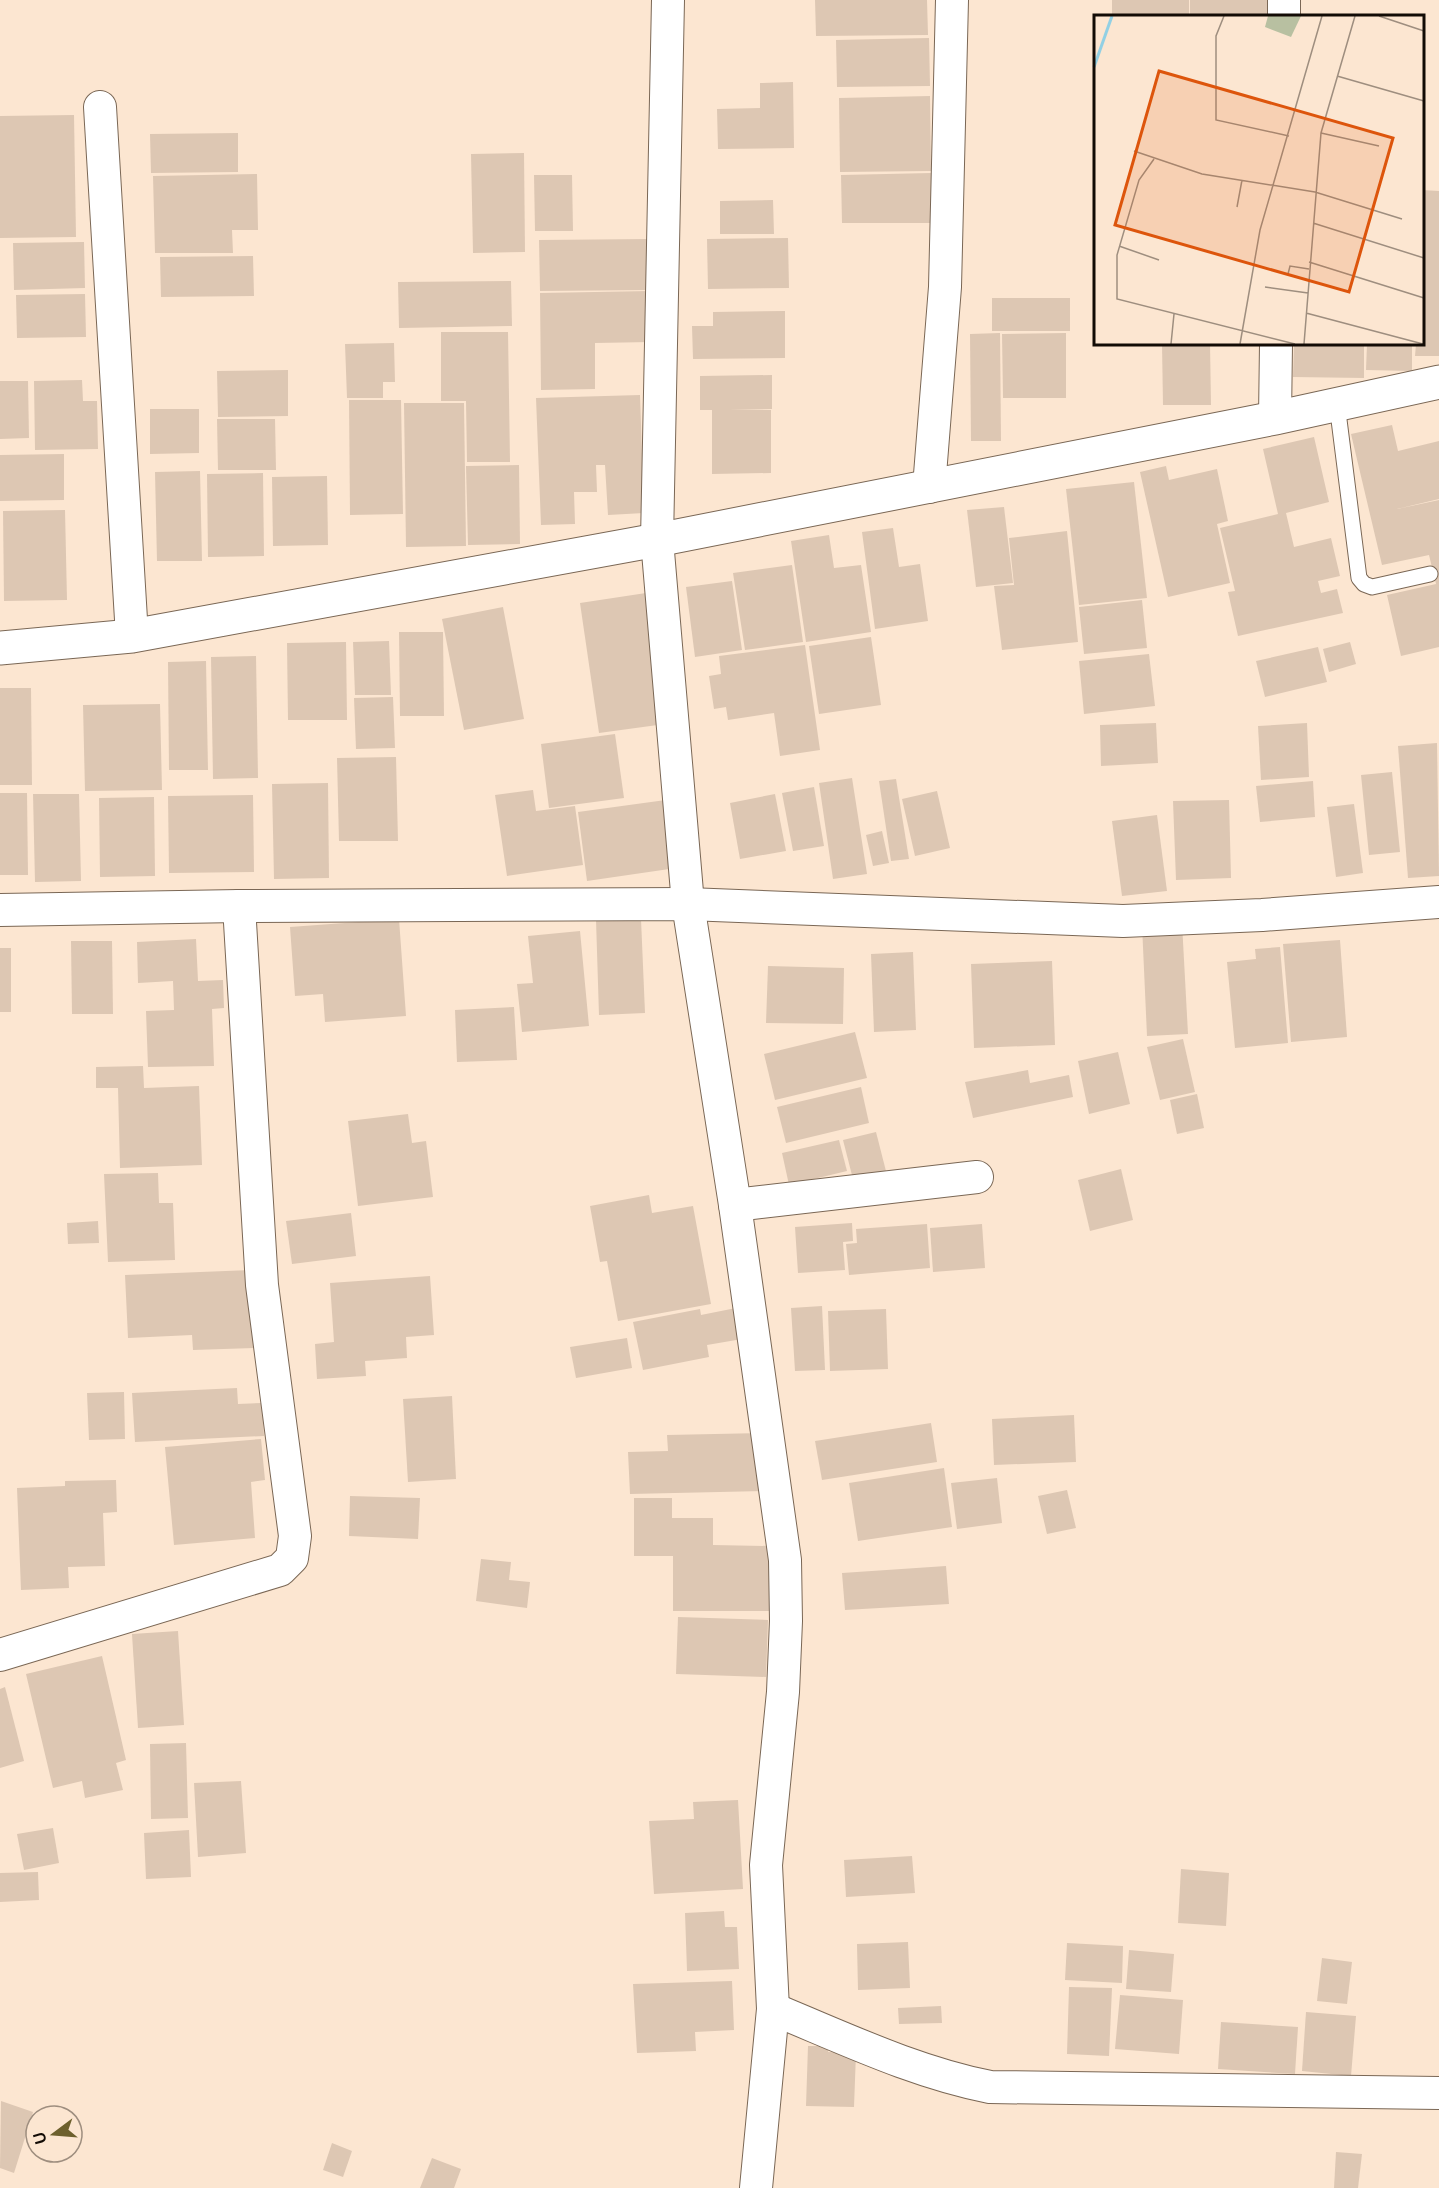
<svg xmlns="http://www.w3.org/2000/svg" width="1439" height="2188" font-family="Lato,sans-serif">
	<style>
		.building { fill: #ddc7b3 }
		.lines { fill: none; stroke-linecap: round; stroke-linejoin: round }
		.service-casing { stroke: #7a6755; stroke-width: 17 }
		.minor-casing { stroke: #7a6755; stroke-width: 34 }
		.tertiary-casing { stroke: #7a6755; stroke-width: 35 }
		.service { stroke: #fff; stroke-width: 15 }
		.minor { stroke: #fff; stroke-width: 32 }
		.tertiary { stroke: #fff; stroke-width: 33 }
		.inset-river { fill: none; stroke: #92d0e4; stroke-width: 3 }
		.inset-road { fill: none; stroke: #9e8e7f; stroke-width: 1.5 }
		.view { fill: #dd550c; fill-opacity: 0.15; stroke: #dd550c; stroke-width: 3 }
		.inset-edge { fill: none; stroke: #120b05; stroke-width: 3 }
	</style>
	<rect width="100%" height="100%" fill="#fce6d1"/>
	<g class="building">
		<polygon points="815,0 927,0 928,35 816,36"/>
		<rect x="1112" y="0" width="77" height="16"/>
		<polygon points="1190,0 1273,0 1274,16 1190,16"/>
		<polygon points="929,38 930,86 837,87 836,40"/>
		<polygon points="793,82 794,148 718,149 717,109 760,108 760,83"/>
		<polygon points="930,96 931,171 840,172 839,98"/>
		<polygon points="74,115 76,237 0,238 0,116"/>
		<polygon points="238,133 238,172 151,173 150,134"/>
		<polygon points="524,153 525,252 473,253 471,154"/>
		<polygon points="931,173 932,223 842,223 841,175"/>
		<polygon points="257,174 258,230 232,230 233,253 155,253 153,176"/>
		<polygon points="534,175 572,175 573,231 535,231"/>
		<polygon points="1422,190 1439,191 1439,356 1415,356 1416,344 1422,344"/>
		<polygon points="773,200 774,234 720,234 720,201"/>
		<polygon points="788,238 789,288 708,289 707,239"/>
		<polygon points="649,239 649,290 540,291 539,240"/>
		<polygon points="84,242 85,288 14,290 13,243"/>
		<polygon points="253,256 254,296 161,297 160,257"/>
		<polygon points="511,281 512,326 399,328 398,282"/>
		<polygon points="650,291 651,342 595,343 595,389 541,390 540,293"/>
		<polygon points="85,294 86,337 17,338 16,295"/>
		<rect x="992" y="298" width="78" height="33"/>
		<polygon points="785,311 785,358 693,359 692,326 713,326 713,312"/>
		<polygon points="441,332 508,332 510,462 467,462 466,401 441,401"/>
		<polygon points="1000,333 1001,441 971,441 970,334"/>
		<polygon points="1066,333 1066,398 1003,398 1002,334"/>
		<polygon points="394,343 395,382 383,382 383,398 347,398 345,344"/>
		<polygon points="1162,344 1210,344 1211,405 1163,405"/>
		<polygon points="1294,344 1364,344 1364,378 1293,377"/>
		<polygon points="1367,344 1412,344 1412,371 1366,370"/>
		<polygon points="288,370 288,416 218,417 217,371"/>
		<polygon points="772,375 772,409 729,410 771,410 771,473 712,474 712,410 700,410 700,376"/>
		<polygon points="82,380 83,401 97,401 98,449 35,450 34,381"/>
		<polygon points="0,381 28,381 29,438 0,439"/>
		<polygon points="640,395 644,513 608,515 605,465 596,465 597,492 574,492 575,524 541,525 536,398"/>
		<polygon points="349,400 401,400 403,514 350,515"/>
		<polygon points="404,403 464,403 466,546 406,547"/>
		<polygon points="150,409 199,409 199,453 150,454"/>
		<polygon points="217,419 275,419 276,470 218,470"/>
		<polygon points="1392,425 1398,451 1439,441 1439,499 1397,509 1439,500 1439,647 1401,656 1387,595 1436,584 1429,555 1382,565 1351,434"/>
		<polygon points="1314,437 1329,502 1286,513 1294,547 1331,538 1340,576 1318,581 1321,593 1337,589 1343,613 1238,636 1228,592 1235,591 1220,528 1278,514 1263,449"/>
		<polygon points="64,454 64,500 0,501 0,455"/>
		<polygon points="519,465 520,544 468,545 466,466"/>
		<polygon points="1166,466 1169,480 1217,469 1228,521 1217,524 1230,583 1168,597 1140,472"/>
		<polygon points="200,471 202,561 157,561 155,472"/>
		<polygon points="263,473 264,556 208,557 207,474"/>
		<polygon points="327,476 328,545 273,546 272,477"/>
		<polygon points="1134,482 1147,598 1079,605 1066,489"/>
		<polygon points="1004,507 1013,583 976,587 967,510"/>
		<polygon points="65,510 67,600 4,601 3,511"/>
		<polygon points="893,528 899,567 920,564 928,621 875,629 862,532"/>
		<polygon points="1067,531 1078,642 1002,650 994,586 1014,585 1009,538"/>
		<polygon points="829,535 834,568 861,565 871,632 806,642 791,541"/>
		<polygon points="792,565 803,642 745,650 733,573"/>
		<polygon points="732,581 742,650 695,657 686,587"/>
		<polygon points="646,593 665,724 599,733 580,603"/>
		<polygon points="1142,600 1147,648 1084,654 1079,607"/>
		<polygon points="503,607 524,719 464,730 442,619"/>
		<polygon points="399,632 443,632 444,716 400,716"/>
		<polygon points="871,637 881,705 819,714 809,646"/>
		<polygon points="389,641 391,695 355,695 353,642"/>
		<polygon points="346,642 347,720 288,720 287,643"/>
		<polygon points="1350,642 1356,664 1329,672 1323,649"/>
		<polygon points="805,645 820,750 780,756 774,713 728,720 726,707 714,709 709,676 721,674 719,656"/>
		<polygon points="1318,647 1327,682 1265,697 1256,661"/>
		<polygon points="1149,654 1155,706 1084,714 1079,661"/>
		<polygon points="256,656 258,778 213,779 211,657"/>
		<polygon points="206,661 208,770 169,770 168,662"/>
		<polygon points="0,688 31,688 32,785 0,785"/>
		<polygon points="393,697 395,748 356,749 354,698"/>
		<polygon points="160,704 162,790 85,791 83,705"/>
		<polygon points="1156,723 1158,763 1101,766 1100,725"/>
		<polygon points="1307,723 1309,777 1261,780 1258,726"/>
		<polygon points="615,734 624,798 549,808 541,744"/>
		<polygon points="1437,743 1439,876 1408,878 1398,746"/>
		<polygon points="396,757 398,841 339,841 337,758"/>
		<polygon points="1392,772 1400,852 1369,855 1361,775"/>
		<polygon points="852,778 867,874 833,879 819,783"/>
		<polygon points="896,779 909,859 891,861 879,781"/>
		<polygon points="1313,781 1315,817 1260,822 1256,786"/>
		<polygon points="328,783 329,878 274,879 272,784"/>
		<polygon points="814,787 824,846 793,851 782,793"/>
		<polygon points="533,790 536,811 575,806 583,865 507,876 495,795"/>
		<polygon points="937,791 950,848 915,856 902,799"/>
		<polygon points="0,793 27,793 28,875 0,875"/>
		<polygon points="33,794 79,794 81,881 35,882"/>
		<polygon points="775,794 786,851 740,859 730,803"/>
		<polygon points="253,795 254,872 169,873 168,796"/>
		<polygon points="154,797 155,876 100,877 99,798"/>
		<polygon points="673,799 683,867 587,881 578,812"/>
		<polygon points="1229,800 1231,878 1176,880 1173,801"/>
		<polygon points="1354,804 1363,873 1336,877 1327,807"/>
		<polygon points="1157,815 1167,891 1122,896 1112,821"/>
		<polygon points="882,831 889,863 873,866 866,835"/>
		<polygon points="399,919 406,1016 325,1022 323,994 295,996 290,927"/>
		<polygon points="641,919 645,1013 599,1015 596,920"/>
		<polygon points="1182,923 1188,1034 1147,1036 1142,925"/>
		<polygon points="580,931 589,1026 522,1032 517,984 533,983 528,936"/>
		<polygon points="196,939 198,981 223,980 224,1008 212,1009 214,1066 148,1067 146,1011 174,1010 173,981 138,983 137,942"/>
		<polygon points="1340,940 1347,1037 1291,1042 1283,944"/>
		<polygon points="71,941 112,941 113,1014 72,1014"/>
		<polygon points="1280,947 1288,1043 1235,1048 1227,962 1256,959 1255,949"/>
		<rect x="0" y="948" width="11" height="64"/>
		<polygon points="913,952 916,1030 874,1032 871,954"/>
		<polygon points="1052,961 1055,1045 974,1048 971,964"/>
		<polygon points="768,966 844,968 843,1024 766,1023"/>
		<polygon points="514,1007 517,1060 457,1062 455,1010"/>
		<polygon points="855,1032 867,1078 775,1100 764,1054"/>
		<polygon points="1183,1039 1195,1092 1160,1100 1147,1047"/>
		<polygon points="1118,1052 1130,1104 1089,1114 1078,1061"/>
		<polygon points="143,1066 144,1088 199,1086 202,1165 120,1168 118,1088 96,1088 96,1067"/>
		<polygon points="1028,1070 1030,1083 1069,1075 1073,1097 973,1118 965,1082"/>
		<polygon points="861,1087 869,1123 786,1143 777,1107"/>
		<polygon points="1197,1094 1204,1128 1177,1134 1170,1100"/>
		<polygon points="408,1114 412,1143 426,1141 433,1197 358,1206 348,1121"/>
		<polygon points="876,1132 888,1179 855,1187 843,1140"/>
		<polygon points="839,1140 847,1171 789,1185 782,1153"/>
		<polygon points="1121,1169 1133,1220 1090,1231 1078,1180"/>
		<polygon points="158,1173 159,1203 173,1203 175,1260 108,1262 104,1174"/>
		<polygon points="649,1195 652,1213 693,1206 711,1304 618,1321 607,1261 600,1262 590,1206"/>
		<polygon points="351,1213 356,1256 292,1264 286,1221"/>
		<polygon points="98,1221 99,1243 68,1244 67,1223"/>
		<polygon points="852,1223 853,1241 843,1242 845,1270 798,1273 795,1227"/>
		<polygon points="927,1224 930,1268 849,1275 846,1244 857,1243 856,1229"/>
		<polygon points="982,1224 985,1268 933,1272 930,1228"/>
		<polygon points="251,1270 254,1348 193,1350 192,1335 128,1338 125,1275"/>
		<polygon points="430,1276 434,1335 406,1337 407,1358 365,1361 366,1376 317,1379 315,1344 334,1342 330,1283"/>
		<polygon points="822,1306 825,1370 795,1371 791,1308"/>
		<polygon points="736,1308 742,1339 707,1345 709,1357 643,1370 633,1322 700,1309 701,1315"/>
		<polygon points="886,1309 888,1369 830,1371 828,1311"/>
		<polygon points="627,1338 632,1368 576,1378 570,1347"/>
		<polygon points="237,1388 238,1404 262,1403 264,1436 135,1442 132,1393"/>
		<polygon points="124,1392 125,1439 89,1440 87,1393"/>
		<polygon points="452,1396 456,1479 408,1482 403,1399"/>
		<polygon points="1074,1415 1076,1462 994,1465 992,1419"/>
		<polygon points="931,1423 937,1462 822,1480 815,1441"/>
		<polygon points="763,1433 765,1491 630,1494 628,1452 668,1451 667,1435"/>
		<polygon points="261,1439 265,1480 251,1482 255,1538 174,1545 165,1447"/>
		<polygon points="944,1468 952,1527 858,1541 849,1483"/>
		<polygon points="997,1478 1002,1523 957,1529 951,1483"/>
		<polygon points="116,1480 117,1512 103,1513 105,1566 68,1567 69,1588 21,1590 17,1488 65,1486 65,1481"/>
		<polygon points="1067,1490 1076,1528 1047,1534 1038,1496"/>
		<polygon points="350,1496 420,1498 418,1539 349,1536"/>
		<polygon points="634,1498 672,1498 672,1518 713,1518 713,1545 770,1546 770,1611 673,1611 673,1556 634,1556"/>
		<polygon points="481,1559 511,1562 509,1580 530,1582 527,1608 476,1601"/>
		<polygon points="946,1566 949,1604 845,1610 842,1573"/>
		<polygon points="678,1617 768,1620 766,1677 676,1674"/>
		<polygon points="178,1631 184,1725 138,1728 132,1634"/>
		<polygon points="102,1656 126,1760 116,1763 123,1790 85,1798 82,1781 53,1788 26,1674"/>
		<polygon points="5,1687 24,1761 0,1768 0,1689"/>
		<polygon points="186,1743 188,1818 151,1819 150,1744"/>
		<polygon points="241,1781 246,1853 198,1857 194,1783"/>
		<polygon points="738,1800 743,1889 654,1894 649,1821 694,1819 693,1802"/>
		<polygon points="53,1828 59,1863 24,1870 17,1834"/>
		<polygon points="189,1830 191,1877 146,1879 144,1833"/>
		<polygon points="912,1856 915,1893 846,1897 844,1860"/>
		<polygon points="1181,1869 1229,1873 1226,1926 1178,1923"/>
		<polygon points="38,1872 39,1900 0,1902 0,1873"/>
		<polygon points="724,1911 725,1927 737,1927 739,1969 687,1971 685,1913"/>
		<polygon points="908,1942 910,1988 858,1990 857,1944"/>
		<polygon points="1067,1943 1123,1946 1122,1983 1065,1980"/>
		<polygon points="1129,1950 1174,1954 1171,1992 1126,1989"/>
		<polygon points="1322,1958 1352,1962 1347,2004 1317,2001"/>
		<polygon points="732,1981 734,2030 695,2032 696,2051 637,2053 633,1984"/>
		<polygon points="1069,1987 1112,1988 1109,2056 1067,2054"/>
		<polygon points="1120,1995 1183,2000 1179,2054 1115,2049"/>
		<polygon points="941,2006 942,2023 899,2024 898,2008"/>
		<polygon points="1306,2012 1356,2016 1351,2076 1302,2071"/>
		<polygon points="1221,2022 1298,2027 1295,2074 1218,2069"/>
		<polygon points="808,2046 829,2046 828,2052 856,2053 854,2107 806,2106"/>
		<polygon points="1,2101 33,2112 14,2173 0,2168"/>
		<polygon points="332,2143 352,2151 343,2177 323,2170"/>
		<polygon points="1336,2152 1362,2154 1358,2188 1334,2188"/>
		<polygon points="432,2158 461,2169 454,2188 420,2188"/>
	</g>
	<g class="lines">
		<g class="service-casing">
			<polyline id="service" points="1337,404 1359,578 1364,584 1372,587 1430,574"/>
		</g>
		<g class="minor-casing">
			<g id="minor">
				<polyline points="668,0 657,540 688,904 735,1205 785,1560 786,1621 783,1692 766,1865 773,2009 756,2188"/>
				<polyline points="1284,16 1284,0"/>
				<polyline points="100,107 132,636"/>
				<polyline points="1275,418 1276,344"/>
				<polyline points="929,487 945,287 952,0"/>
				<polyline points="0,910 239,906 688,904 1123,921 1262,915 1439,902"/>
				<polyline points="735,1205 977,1177"/>
				<polyline points="0,1655 280,1570 292,1558 295,1536 262,1285 239,906"/>
				<path d="M773,2009C844,2038 914,2072 990,2087L1439,2093"/>
			</g>
		</g>
		<g class="tertiary-casing">
			<polyline id="tertiary" points="0,648 132,636 657,540 1275,418 1439,382"/>
		</g>
		<use href="#service" class="service"/>
		<use href="#minor" class="minor"/>
		<use href="#tertiary" class="tertiary"/>
	</g>
	<g transform="translate(1094 15)">
		<rect width="330" height="330" fill="#fce6d1"/>
		<path d="M174,1H207L197,22L171,12Z" fill="#b8c0a1"/>
		<path class="inset-river" d="M0,52L18,1"/>
		<path class="inset-road" d="M130,1L122,21V105L195,121M285,1L330,16M243,61L330,86M227,118L285,131M40,136L108,159L221,177L308,204M60,144L45,165L23,240V284L201,329M143,192L148,165M219,208L330,243M25,231L65,245M215,247L330,283M194,259L196,251L215,254M171,272L214,278M212,298L329,329M77,329L80,299M146,329L166,215L228,1M210,329L227,118L261,1"/>
		<path class="view" d="M65,56L299,123L255,277L21,210Z"/>
		<rect width="330" height="330" class="inset-edge"/>
	</g>
	<g transform="translate(54 2134) rotate(254)"><circle r="28" fill="#fce6d1" stroke="#9e8e7f" stroke-width="1.5"/>
	<path d="M0-4.5L10 22L0 15L-10 22Z" fill="#6d602d"/>
	<text y="-9" font-size="16" font-weight="bold" text-anchor="middle" fill="#120b05">U</text>
	</g>
</svg>
